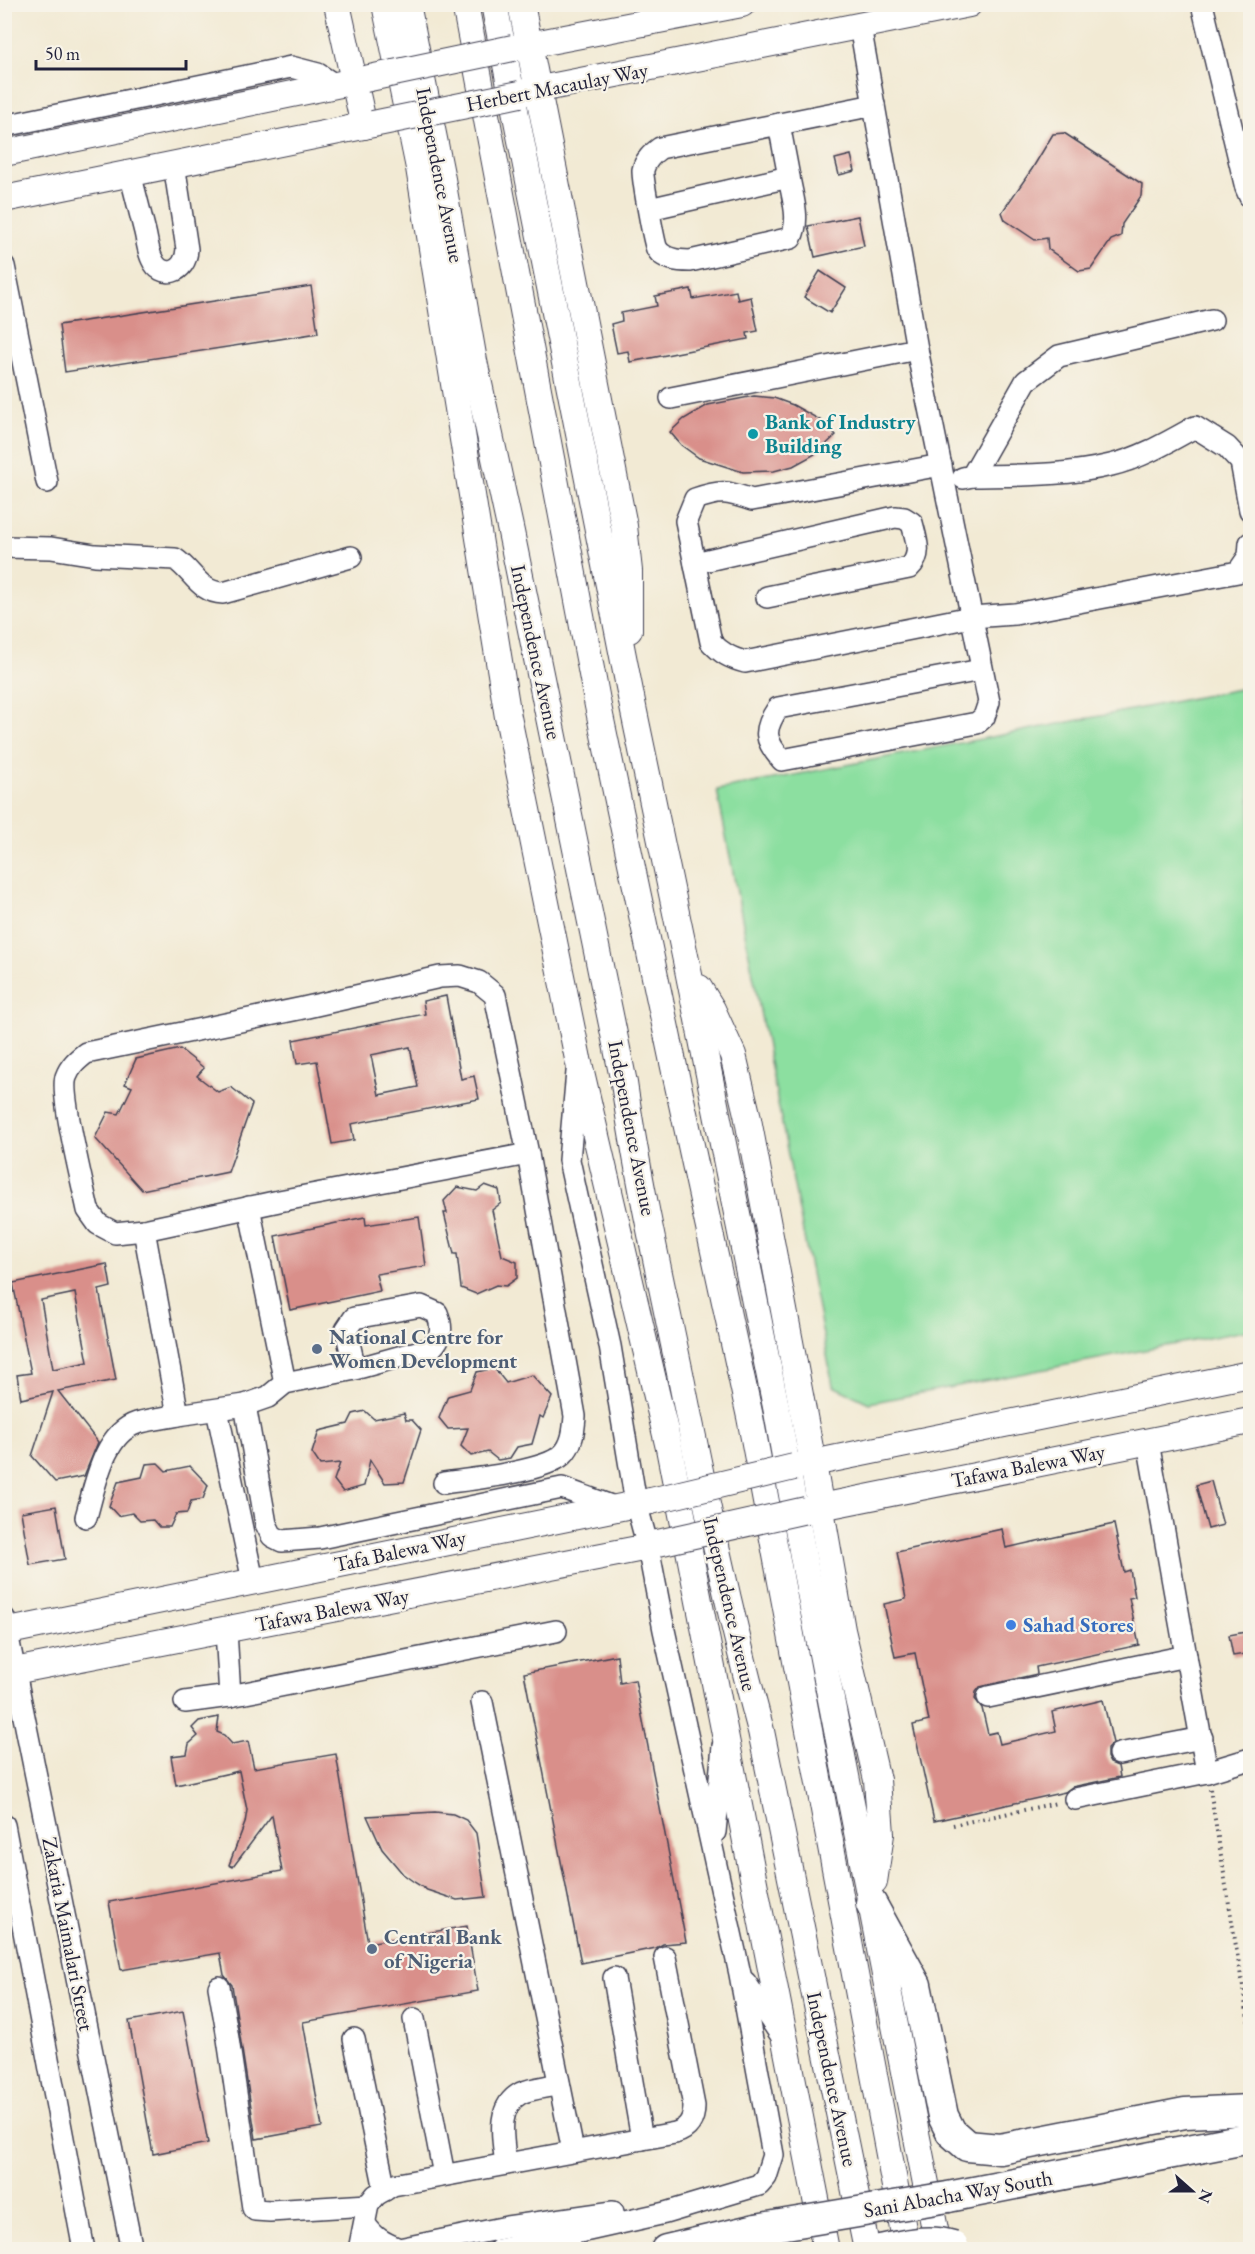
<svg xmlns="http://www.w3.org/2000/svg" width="1255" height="2254" font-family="'EB Garamond',serif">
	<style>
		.green { fill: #8cdfa0; stroke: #57806e; stroke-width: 1.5 }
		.building { fill: #d98f8a; fill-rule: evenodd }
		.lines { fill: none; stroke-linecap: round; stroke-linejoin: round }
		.minor-casing { stroke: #414052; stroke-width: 24 }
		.major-casing { stroke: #414052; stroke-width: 28 }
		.highway-casing { stroke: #414052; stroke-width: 33 }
		.path { stroke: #414052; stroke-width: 4; stroke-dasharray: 1.5 4.5; stroke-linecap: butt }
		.minor { stroke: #fff; stroke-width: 21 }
		.major { stroke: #fff; stroke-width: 26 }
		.highway { stroke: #fff; stroke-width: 30 }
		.major-bridge-casing { stroke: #414052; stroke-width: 28; stroke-linecap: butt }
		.highway-bridge-casing { stroke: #414052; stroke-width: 33; stroke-linecap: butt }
		.major-bridge { stroke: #fff; stroke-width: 26 }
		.highway-bridge { stroke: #fff; stroke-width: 30 }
		.culture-dot { fill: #0f9aa8; stroke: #f7f3e8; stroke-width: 2 }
		.service-dot { fill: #5c6f8a; stroke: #f7f3e8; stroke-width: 2 }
		.shop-dot { fill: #3f7fe0; stroke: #f7f3e8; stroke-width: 2 }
		.labels { text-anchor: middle; stroke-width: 4.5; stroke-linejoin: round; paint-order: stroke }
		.street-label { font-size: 21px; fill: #22223b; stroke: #f7f3e8 }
		.culture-label { font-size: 21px; font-weight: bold; fill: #0d838f; stroke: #f7f3e8; text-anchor: start }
		.service-label { font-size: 21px; font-weight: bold; fill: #4e5e75; stroke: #f7f3e8; text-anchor: start }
		.shop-label { font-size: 21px; font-weight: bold; fill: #366cbe; stroke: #f7f3e8; text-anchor: start }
	</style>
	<rect width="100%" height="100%" fill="#f7f3e8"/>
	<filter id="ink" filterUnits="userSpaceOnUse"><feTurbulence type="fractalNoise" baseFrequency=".0167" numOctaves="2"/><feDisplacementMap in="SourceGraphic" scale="12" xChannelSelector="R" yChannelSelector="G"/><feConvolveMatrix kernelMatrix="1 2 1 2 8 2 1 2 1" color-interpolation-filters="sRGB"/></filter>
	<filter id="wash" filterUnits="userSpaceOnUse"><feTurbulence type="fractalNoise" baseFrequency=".008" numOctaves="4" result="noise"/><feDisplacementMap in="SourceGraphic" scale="24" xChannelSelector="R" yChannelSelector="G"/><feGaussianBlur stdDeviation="1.35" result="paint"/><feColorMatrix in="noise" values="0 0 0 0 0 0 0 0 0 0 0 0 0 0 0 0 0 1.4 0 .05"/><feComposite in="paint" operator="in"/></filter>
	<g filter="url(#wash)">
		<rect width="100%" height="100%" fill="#f2ead4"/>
		<polygon class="green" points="1250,687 1250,1330 869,1403 833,1386 717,790"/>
		<g id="blocks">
			<g class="building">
				<polygon points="1064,133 1142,184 1141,196 1122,224 1121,236 1111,240 1091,269 1079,271 1048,249 1047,238 1035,240 1005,220 1002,212 1032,169 1053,134"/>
				<polygon points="851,155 855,171 839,175 835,159"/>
				<polygon points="858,216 864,246 815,257 808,226"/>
				<polygon points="820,271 846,288 830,313 804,297"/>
				<polygon points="311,286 318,333 65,372 59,325"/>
				<polygon points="691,289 693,299 736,291 738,300 751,297 758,331 747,333 748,339 630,362 628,351 617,353 611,324 622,321 621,313 657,306 655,296"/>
				<polygon points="754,396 774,398 793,405 822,421 836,435 817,453 793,466 774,471 743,472 699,458 681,445 670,432 684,419 708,405"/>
				<path d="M446,996L461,1079L474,1076L479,1099L351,1124L354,1140L332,1144L317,1061L297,1064L293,1040L425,1014L423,1001ZM410,1047L418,1087L379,1095L371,1055Z"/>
				<polygon points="180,1049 204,1068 197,1076 218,1092 231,1087 252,1104 228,1172 142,1190 95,1138 108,1112 119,1114 132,1087 125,1084 136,1059"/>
				<polygon points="485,1185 499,1190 501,1203 492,1210 502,1256 517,1262 517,1278 506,1286 496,1285 476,1294 461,1288 457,1254 454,1254 444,1213 447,1213 444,1201 457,1187 477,1191"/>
				<polygon points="365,1217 366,1225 419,1217 426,1266 376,1274 380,1291 290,1310 275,1236"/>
				<path d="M107,1264L111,1287L99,1290L116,1380L58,1391L98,1442L84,1476L55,1482L32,1456L53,1392L21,1399L17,1375L31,1373L13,1283ZM75,1293L88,1362L53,1369L41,1300Z"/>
				<polygon points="494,1368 506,1383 532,1375 552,1397 543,1418 540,1416 532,1444 517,1447 510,1458 498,1460 488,1452 471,1456 461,1446 468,1428 448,1429 439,1418 448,1396 470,1390 477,1372"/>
				<polygon points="365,1411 374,1419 404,1413 406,1420 412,1420 421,1430 404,1482 385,1483 370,1460 364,1486 343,1492 334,1480 340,1463 320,1465 312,1453 319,1431 348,1424 353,1414"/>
				<polygon points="158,1463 166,1471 190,1466 208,1485 203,1499 191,1501 187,1513 176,1514 170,1527 159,1527 153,1520 140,1521 132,1513 118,1516 109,1506 118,1482 142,1477 146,1464"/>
				<polygon points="1211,1481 1223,1525 1208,1529 1196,1485"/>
				<polygon points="56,1506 65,1559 30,1565 21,1512"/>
				<polygon points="1114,1524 1124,1572 1130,1570 1135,1597 1129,1598 1139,1645 1036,1667 1037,1674 980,1687 976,1692 975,1699 982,1708 988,1734 997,1732 1000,1744 1056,1731 1052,1712 1103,1700 1113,1743 1107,1749 1107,1757 1110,1763 1118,1766 1120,1777 1072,1787 1065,1792 934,1821 913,1725 929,1721 915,1653 895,1657 884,1604 906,1599 897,1552 1002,1529 1006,1548"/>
				<polygon points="1251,1631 1251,1653 1233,1656 1229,1635"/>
				<polygon points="617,1655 620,1683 635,1680 686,1942 663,1944 656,1948 581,1963 524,1673"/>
				<polygon points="219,1717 217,1732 224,1735 232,1744 248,1741 254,1768 336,1754 368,1943 467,1926 478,1991 303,2022 322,2127 256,2139 232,1985 224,1975 220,1953 121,1970 109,1902 282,1871 272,1815 233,1867 229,1865 245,1823 247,1810 239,1771 176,1785 171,1756 187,1754 189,1744 198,1736 192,1728 199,1721"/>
				<polygon points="435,1812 453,1814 466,1820 476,1833 486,1897 457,1900 427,1890 414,1882 403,1874 382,1849 367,1816"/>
				<polygon points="183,2011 208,2143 153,2154 129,2021"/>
			</g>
		</g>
	</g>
	<g filter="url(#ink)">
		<use href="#blocks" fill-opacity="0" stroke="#414052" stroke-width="1.5"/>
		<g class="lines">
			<g class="minor-casing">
				<g id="minor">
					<polyline points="1202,4 1246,188 1250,197"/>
					<polyline points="779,124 789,177"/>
					<polyline points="4,126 291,67 318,74 335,85"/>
					<path d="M130,173C135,193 140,212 145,232C147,240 148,251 152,259C161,280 186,274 187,249L174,164"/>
					<path d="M649,209L789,177C792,197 801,219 791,238L690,261C679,261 664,260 657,249C654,243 642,177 643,170C645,160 652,154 660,148L874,105"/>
					<polyline points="4,266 47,482"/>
					<path d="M917,349L989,702L984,717L977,723L782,760C764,740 763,730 778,708L981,670"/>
					<polyline points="671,398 917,349 860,26"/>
					<path d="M941,465L752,500C726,491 721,490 695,499L686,521L711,642C721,653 730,658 745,662L971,617L1015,614L1238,572L1249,556L1250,543"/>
					<path d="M972,476C1018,475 1066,476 1111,465C1141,458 1168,442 1195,427L1227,447L1241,462L1250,510"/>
					<polyline points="963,478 972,476 1026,381 1059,356 1212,320"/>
					<path d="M4,547L51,548L95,555L175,559C193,571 199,592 223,593L351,557"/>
					<path d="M695,563L895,517L904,518L912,523C916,539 923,555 909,568L767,597"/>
					<path d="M460,976L479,982L495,995L528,1154L279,1201L144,1230L115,1233L98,1224L88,1210C83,1186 60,1094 66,1077C70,1066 77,1060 86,1053L303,1008L440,977Z"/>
					<polyline points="249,1207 285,1383"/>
					<path d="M144,1230L178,1415L245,1405L268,1397L285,1383L355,1369L431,1348C442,1337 443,1328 437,1313L421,1306L354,1318L346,1330L355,1369"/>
					<polyline points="245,1405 266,1524 272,1536 282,1541 320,1538 562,1488 614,1507"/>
					<polyline points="217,1410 253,1581"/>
					<path d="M444,1483C472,1479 543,1472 562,1455C573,1445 574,1429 575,1416L528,1154"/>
					<path d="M86,1517C95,1487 103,1434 137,1423C150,1419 165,1418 178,1415"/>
					<polyline points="4,1618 132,2250"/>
					<polyline points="226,1631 230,1696"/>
					<polyline points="1186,1656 1207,1772"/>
					<polyline points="988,1697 1186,1656 1148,1442"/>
					<polyline points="185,1702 230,1696 556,1631"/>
					<polyline points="482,1702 573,2151"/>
					<polyline points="1119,1754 1202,1738"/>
					<polyline points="1075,1799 1207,1772 1250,1759"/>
					<polyline points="4,1825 84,2250"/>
					<polyline points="715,1832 723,1746"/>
					<polyline points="614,1978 642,2139"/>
					<polyline points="745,1982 783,2038"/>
					<polyline points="219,1987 227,2032 253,2208 255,2210 270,2211 368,2205"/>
					<polyline points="414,2019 444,2175"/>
					<polyline points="354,2039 385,2190"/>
					<path d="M506,2164C503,2140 495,2107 521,2093C532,2088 548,2087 559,2084"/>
					<path d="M365,2224C374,2238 384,2243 399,2249L507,2227L613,2212"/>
					<path d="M359,2250L368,2205L376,2195L393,2185L675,2133C689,2129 694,2119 694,2106L665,1957"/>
					<polyline points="499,2250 665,2213 759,2185 766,2177 773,2155 740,1974 664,1630 648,1547 636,1503 610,1346 569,1160 577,1072"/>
				</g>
			</g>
			<g class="major-casing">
				<g id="major">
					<polyline points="337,4 364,126"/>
					<polyline points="385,4 419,168 508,717 578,1059 669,1448 826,2250"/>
					<path d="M407,4L442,179L474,361L511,532L624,1083C638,1180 660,1277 680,1373C704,1493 729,1613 761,1731L867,2250"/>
					<polyline points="465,4 598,706 674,1067 750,1417 907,2250"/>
					<polyline points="494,4 634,712 688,970 777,1412 805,1567 939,2250"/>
					<polyline points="521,4 624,526 629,571 629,630"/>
					<polyline points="513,48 742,4"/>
					<polyline points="520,93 969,4"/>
					<polyline points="4,153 365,79"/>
					<polyline points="4,199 373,124"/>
					<polyline points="699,988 712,1009 733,1055 747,1114 813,1464 842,1630 877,1780 881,1834 874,1882"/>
					<polyline points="798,1466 1250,1374"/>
					<polyline points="806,1510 1250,1421"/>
					<polyline points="4,1632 651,1501"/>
					<polyline points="4,1673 648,1547 658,1543"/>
				</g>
			</g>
			<g class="highway-casing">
				<g id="highway">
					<polyline points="871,1903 916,1985 943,2116 951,2132 967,2146 1000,2149 1185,2113 1250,2110"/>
					<polyline points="948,2197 1250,2138"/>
					<polyline points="666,2250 756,2229"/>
				</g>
			</g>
			<g class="path">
				<polyline points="1210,1789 1250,2031"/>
				<polyline points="953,1825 1057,1803"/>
			</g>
			<use href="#minor" class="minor"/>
			<use href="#major" class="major"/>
			<use href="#highway" class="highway"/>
			<g class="major-bridge-casing">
				<g id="major-bridge">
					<polyline points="365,79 513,48"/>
					<polyline points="373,124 520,94"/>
					<polyline points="651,1501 794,1467"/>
					<polyline points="658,1543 806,1510"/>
				</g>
			</g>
			<g class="highway-bridge-casing">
				<g id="highway-bridge">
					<polyline points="756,2229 948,2197"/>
					<path d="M880,2250C905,2245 928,2238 953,2246"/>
				</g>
			</g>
			<use href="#major-bridge" class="major-bridge"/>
			<use href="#highway-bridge" class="highway-bridge"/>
		</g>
	</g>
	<circle class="culture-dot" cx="753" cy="434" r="6"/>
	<g class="service-dot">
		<circle cx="317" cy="1349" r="6"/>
		<circle cx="372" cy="1949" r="6"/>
	</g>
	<circle class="shop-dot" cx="1011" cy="1625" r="6"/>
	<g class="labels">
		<g class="street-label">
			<text transform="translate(557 87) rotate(-11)" y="7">Herbert Macaulay Way</text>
			<text transform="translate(440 175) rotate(79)" y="7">Independence Avenue</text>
			<text transform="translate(536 652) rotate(78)" y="7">Independence Avenue</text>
			<text transform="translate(632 1128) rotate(79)" y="7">Independence Avenue</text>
			<text transform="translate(1028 1466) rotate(-11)" y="7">Tafawa Balewa Way</text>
			<text transform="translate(400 1551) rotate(-12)" y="7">Tafa Balewa Way</text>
			<text transform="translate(730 1604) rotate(77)" y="7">Independence Avenue</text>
			<text transform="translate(332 1610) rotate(-11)" y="7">Tafawa Balewa Way</text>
			<text transform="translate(68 1934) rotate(79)" y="7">Zakaria Maimalari Street</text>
			<text transform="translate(832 2079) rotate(78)" y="7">Independence Avenue</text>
			<text transform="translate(958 2194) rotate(-10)" y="7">Sani Abacha Way South</text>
		</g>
		<g class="culture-label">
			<text x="765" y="429">Bank of Industry<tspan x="765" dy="24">Building</tspan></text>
		</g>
		<g class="service-label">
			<text x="329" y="1344">National Centre for<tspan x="329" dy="24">Women Development</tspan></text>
			<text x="384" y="1944">Central Bank<tspan x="384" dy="24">of Nigeria</tspan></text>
		</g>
		<g class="shop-label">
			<text x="1023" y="1632">Sahad Stores</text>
		</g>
	</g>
	<rect width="1255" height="2254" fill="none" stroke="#f7f3e8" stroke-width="24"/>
	<g transform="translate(1192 2191) rotate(111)" stroke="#f7f3e8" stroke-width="4.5" paint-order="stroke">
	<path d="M0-4.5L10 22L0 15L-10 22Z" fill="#22223b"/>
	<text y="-9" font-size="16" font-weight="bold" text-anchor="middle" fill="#22223b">N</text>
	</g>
	<path d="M36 60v9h150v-9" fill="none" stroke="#22223b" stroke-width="3"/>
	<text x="45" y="60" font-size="18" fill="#22223b" stroke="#f7f3e8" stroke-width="4.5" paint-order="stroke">50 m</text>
</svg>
